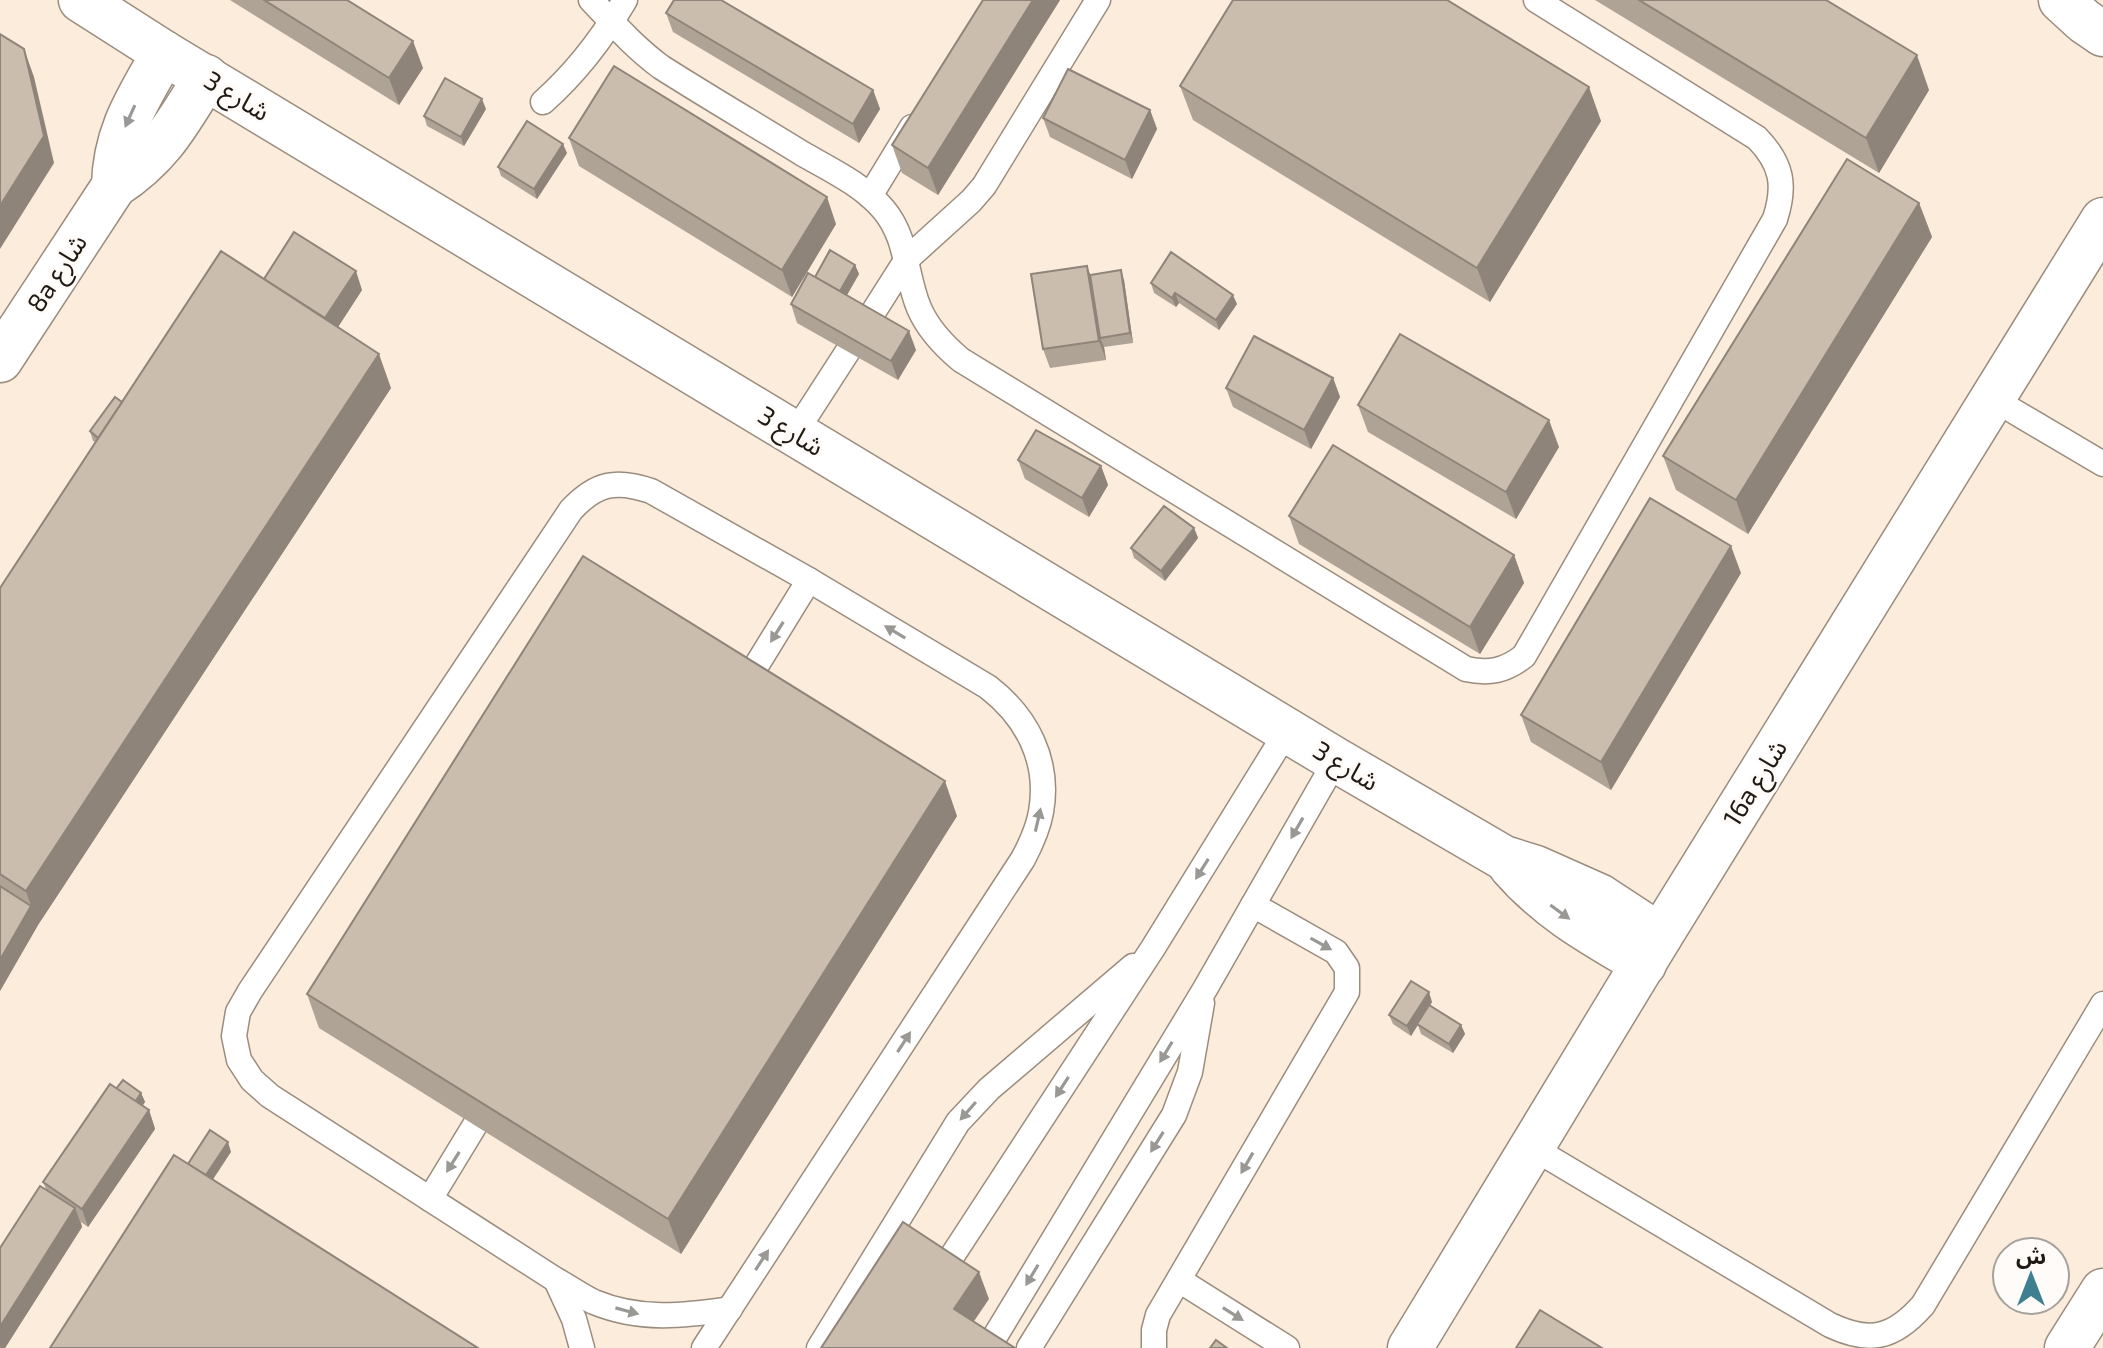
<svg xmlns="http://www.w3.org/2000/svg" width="2103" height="1348" font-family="'Exo 2','Noto Sans Arabic',sans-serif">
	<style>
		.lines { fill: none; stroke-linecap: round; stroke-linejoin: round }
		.lane-casing { stroke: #9b8d7e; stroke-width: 27 }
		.street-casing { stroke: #9b8d7e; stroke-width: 47 }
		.lane { stroke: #fff; stroke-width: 24 }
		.street { stroke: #fff; stroke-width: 44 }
		.wall { fill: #afa395 }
		.shaded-wall { fill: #8e8479 }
		.building { fill: #cbbdad; stroke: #8e8479; stroke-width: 2 }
		.oneway { fill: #9a9895 }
		.labels { text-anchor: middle; stroke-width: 6; stroke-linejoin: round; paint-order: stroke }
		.street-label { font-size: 26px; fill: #1f1a14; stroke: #fffbf8 }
	</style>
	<rect width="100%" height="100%" fill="#fbecdc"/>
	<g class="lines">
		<g class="lane-casing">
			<g id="lane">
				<path d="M591,0C614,24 634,47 661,67C708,97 756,125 803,154C831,170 863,185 884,210C908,239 905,275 919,308C928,329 943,345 961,360L1466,669C1489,674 1505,671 1524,656L1775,219C1786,185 1782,164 1757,138L1536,0"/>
				<path d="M543,102C577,72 602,39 625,0"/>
				<polyline points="870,196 912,127"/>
				<polyline points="867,322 907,259 971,201 984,186 1098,0"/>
				<polyline points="1993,399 2103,464"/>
				<polyline points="795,433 848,351"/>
				<polyline points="745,684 809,580"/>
				<path d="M1533,1148L1830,1325C1870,1344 1894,1338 1923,1305L2103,1004"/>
				<polyline points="430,1199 475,1125"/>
				<polyline points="943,1270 1153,948 1287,731"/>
				<path d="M556,1280C569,1287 581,1296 594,1302C640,1321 683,1316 730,1309"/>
				<polyline points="1179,1280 1287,1348"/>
				<path d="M582,1348L574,1319L556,1280L270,1096L252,1080L239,1060L234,1036L238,1012L250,991L571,510C596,483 616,479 651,491L809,580L988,687C1027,717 1050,761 1041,812C1038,829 1031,844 1023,859L704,1348"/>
				<polyline points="819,1348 958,1122 989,1089 1133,966"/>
				<polyline points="988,1348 1205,989 1336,760"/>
				<polyline points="1029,1348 1174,1115 1190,1072 1202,1003"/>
				<polyline points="1154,1348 1154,1330 1158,1315 1347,992 1347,968 1336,952 1253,905"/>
			</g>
		</g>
		<g class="street-casing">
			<g id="street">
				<polyline points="81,0 164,53 1336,760 1504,858 1536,868 1599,896 1660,936"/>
				<polyline points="2061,0 2084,21 2103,34"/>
				<path d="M114,186C115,132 138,99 164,53"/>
				<path d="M0,360L114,186C161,155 177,124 206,77"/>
				<path d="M1511,866C1550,911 1593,934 1644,964"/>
				<polyline points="1410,1348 1660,936 2103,220"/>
				<polyline points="2067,1348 2103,1291"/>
			</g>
		</g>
		<use href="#lane" class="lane"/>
		<use href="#street" class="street"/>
	</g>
	<g class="wall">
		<polygon points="230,0 347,0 423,68 399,105"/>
		<polygon points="983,0 1060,0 938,195 902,173 892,145"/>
		<polygon points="1595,0 1826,0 1929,90 1879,173"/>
		<polygon points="666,13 873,90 880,109 859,143 673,32"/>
		<polygon points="1180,86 1601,121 1490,302 1193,120"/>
		<polygon points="486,109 464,146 427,126 424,116"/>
		<polygon points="1150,110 1157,129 1132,179 1050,137 1043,118"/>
		<polygon points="569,138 836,224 792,297 579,166"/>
		<polygon points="567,153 537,199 501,176 498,167"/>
		<polygon points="1919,203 1932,237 1748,534 1676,490 1663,456"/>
		<polygon points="855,265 859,274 847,295 916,350 898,380 797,323 791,304"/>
		<polygon points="1090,275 1124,280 1133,343 1104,347 1106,360 1050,368 1043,349"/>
		<polygon points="264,279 362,290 338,327 391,388 38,925 0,991 0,588 95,442 93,441 90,431"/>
		<polygon points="1151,283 1237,304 1219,330 1179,303 1176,307 1154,293"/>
		<polygon points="1333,378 1340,397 1311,449 1233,407 1226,388"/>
		<polygon points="1358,405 1559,447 1516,519 1368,432"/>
		<polygon points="1018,460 1101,466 1108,485 1089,517 1025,479"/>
		<polygon points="1289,516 1514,555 1524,583 1480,654 1299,544"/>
		<polygon points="1194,528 1198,538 1165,581 1134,558 1131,548"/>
		<polygon points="1741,573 1611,790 1531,742 1521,715"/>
		<polygon points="957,816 681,1254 319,1028 307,994"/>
		<polygon points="1432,1002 1430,1006 1461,1025 1465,1034 1453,1053 1421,1034 1418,1025 1411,1036 1393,1024 1389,1015"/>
		<polygon points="116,1089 141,1093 145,1102 142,1106 149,1110 155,1129 88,1227 81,1222 82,1227 5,1348 0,1348 46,1189 43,1182"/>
	</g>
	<g class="shaded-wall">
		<polygon points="1033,0 1060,0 938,195 928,168"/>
		<polygon points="413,41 423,68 399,105 389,78"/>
		<polygon points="24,49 34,77 54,163 0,249 0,206"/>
		<polygon points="1917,55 1929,90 1879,173 1866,138"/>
		<polygon points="1589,87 1601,121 1490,302 1477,268"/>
		<polygon points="873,90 880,109 859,143 853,124"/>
		<polygon points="482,99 486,109 464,146 461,137"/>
		<polygon points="1150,110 1157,129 1132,179 1125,160"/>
		<polygon points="563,144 567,153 537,199 534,189"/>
		<polygon points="827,197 836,224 792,297 782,270"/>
		<polygon points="1919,203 1932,237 1748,534 1736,500"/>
		<polygon points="855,265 859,274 840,307 836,297"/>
		<polygon points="1087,266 1094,284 1100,338 1104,347 1106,360 1099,341"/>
		<polygon points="1121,270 1124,280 1133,343 1130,333"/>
		<polygon points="356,271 362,290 329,341 322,322"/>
		<polygon points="1175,293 1179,303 1176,307 1172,298"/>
		<polygon points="1233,295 1237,304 1219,330 1216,320"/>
		<polygon points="909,331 916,350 898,380 891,361"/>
		<polygon points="379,354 391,388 38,925 0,991 0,960 31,906 26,891"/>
		<polygon points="1333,378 1340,397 1311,449 1304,430"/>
		<polygon points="1549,420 1559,447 1516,519 1506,492"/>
		<polygon points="1101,466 1108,485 1089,517 1082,498"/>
		<polygon points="1194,528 1198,538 1165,581 1161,571"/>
		<polygon points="1731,546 1741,573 1611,790 1601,762"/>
		<polygon points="1514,555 1524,583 1480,654 1470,627"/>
		<polygon points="945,781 957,816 681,1254 668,1219"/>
		<polygon points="1429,992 1432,1002 1411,1036 1407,1026"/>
		<polygon points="1461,1025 1465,1034 1453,1053 1449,1044"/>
		<polygon points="141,1093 145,1102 137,1114 134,1104"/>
		<polygon points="149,1110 155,1129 88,1227 82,1209"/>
		<polygon points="228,1142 231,1152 204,1193 201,1183"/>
		<polygon points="75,1208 82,1227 5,1348 0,1348 0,1327"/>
		<polygon points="979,1272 989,1299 964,1336 954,1309"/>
	</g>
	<g class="building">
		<polygon points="264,0 347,0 413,41 389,78"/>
		<polygon points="674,0 721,0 873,90 853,124 666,13"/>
		<polygon points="983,0 1033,0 928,168 892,145"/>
		<polygon points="1233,0 1447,0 1589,87 1477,268 1180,86"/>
		<polygon points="1639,0 1826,0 1917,55 1866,138"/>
		<polygon points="0,34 24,49 44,136 0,206"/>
		<polygon points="614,66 827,197 782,270 569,138"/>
		<polygon points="1068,69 1150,110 1125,160 1043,118"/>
		<polygon points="445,78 482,99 461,137 424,116"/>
		<polygon points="527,121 563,144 534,189 498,167"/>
		<polygon points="1847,159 1919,203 1736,500 1663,456"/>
		<polygon points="294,232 356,271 325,318 264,279"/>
		<polygon points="830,250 855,265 840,291 815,277"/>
		<polygon points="221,251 379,354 26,891 0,874 0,588"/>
		<polygon points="1171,252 1233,295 1216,320 1175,293 1172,298 1151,283"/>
		<polygon points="1087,266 1099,341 1043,349 1031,274"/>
		<polygon points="1121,270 1130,333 1100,338 1090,275"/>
		<polygon points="808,273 909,331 891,361 791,304"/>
		<polygon points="1400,334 1549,420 1506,492 1358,405"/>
		<polygon points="1254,336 1333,378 1304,430 1226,388"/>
		<polygon points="115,397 122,402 98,438 90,431"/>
		<polygon points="1036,430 1101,466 1082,498 1018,460"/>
		<polygon points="1333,445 1514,555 1470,627 1289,516"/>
		<polygon points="1650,498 1731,546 1601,762 1521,715"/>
		<polygon points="1164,506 1194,528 1161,571 1131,548"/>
		<polygon points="583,556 945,781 668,1219 307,994"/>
		<polygon points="0,886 31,906 0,960"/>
		<polygon points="1411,981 1429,992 1407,1026 1389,1015"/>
		<polygon points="1429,1005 1461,1025 1449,1044 1417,1024"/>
		<polygon points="123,1080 141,1093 135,1102 116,1089"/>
		<polygon points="110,1084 149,1110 82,1209 43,1182"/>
		<polygon points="210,1130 228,1142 206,1175 188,1164"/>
		<polygon points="174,1155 478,1348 50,1348"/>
		<polygon points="40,1186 75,1208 0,1327 0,1248"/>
		<polygon points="903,1222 979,1272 954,1309 1015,1348 821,1348"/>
		<polygon points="1540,1310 1602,1348 1516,1348"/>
		<polygon points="1216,1340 1227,1348 1210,1348"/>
	</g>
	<defs><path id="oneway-solid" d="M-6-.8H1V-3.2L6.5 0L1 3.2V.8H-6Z" transform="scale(2)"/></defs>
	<g class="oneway">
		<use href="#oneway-solid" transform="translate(130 116) rotate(114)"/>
		<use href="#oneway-solid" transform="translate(777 632) rotate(122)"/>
		<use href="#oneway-solid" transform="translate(895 632) rotate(-149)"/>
		<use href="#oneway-solid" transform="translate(1038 820) rotate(-77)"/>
		<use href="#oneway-solid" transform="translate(1297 828) rotate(120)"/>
		<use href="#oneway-solid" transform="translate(1202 869) rotate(122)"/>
		<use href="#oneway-solid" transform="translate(1560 912) rotate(36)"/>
		<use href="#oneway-solid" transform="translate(1321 944) rotate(29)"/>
		<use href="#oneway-solid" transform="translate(904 1042) rotate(-57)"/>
		<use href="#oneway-solid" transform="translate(1166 1052) rotate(121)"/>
		<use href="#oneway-solid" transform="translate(1062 1087) rotate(123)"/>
		<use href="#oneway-solid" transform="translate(968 1111) rotate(131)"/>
		<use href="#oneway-solid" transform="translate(1157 1142) rotate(122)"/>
		<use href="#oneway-solid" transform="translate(453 1162) rotate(122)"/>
		<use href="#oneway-solid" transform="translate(1247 1163) rotate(120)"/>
		<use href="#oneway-solid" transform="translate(762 1260) rotate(-57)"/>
		<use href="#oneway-solid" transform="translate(1032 1275) rotate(121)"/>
		<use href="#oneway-solid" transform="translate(627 1311) rotate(15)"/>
		<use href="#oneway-solid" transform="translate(1233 1314) rotate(32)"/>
	</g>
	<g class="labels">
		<g class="street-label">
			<text transform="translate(237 96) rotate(31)" y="9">شارع 3</text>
			<text transform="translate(57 273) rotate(-57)" y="9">8a شارع</text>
			<text transform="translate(791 431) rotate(31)" y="9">شارع 3</text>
			<text transform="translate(1346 766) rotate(31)" y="9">شارع 3</text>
			<text transform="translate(1755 783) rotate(-58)" y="9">16a شارع</text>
		</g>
	</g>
	<g transform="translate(2031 1276)"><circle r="38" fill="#fffbf8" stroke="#a5a19d" stroke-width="2"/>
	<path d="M0-6L14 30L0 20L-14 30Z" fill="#3e7f91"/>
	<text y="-12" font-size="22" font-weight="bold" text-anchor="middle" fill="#1f1a14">ش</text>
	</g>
</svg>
